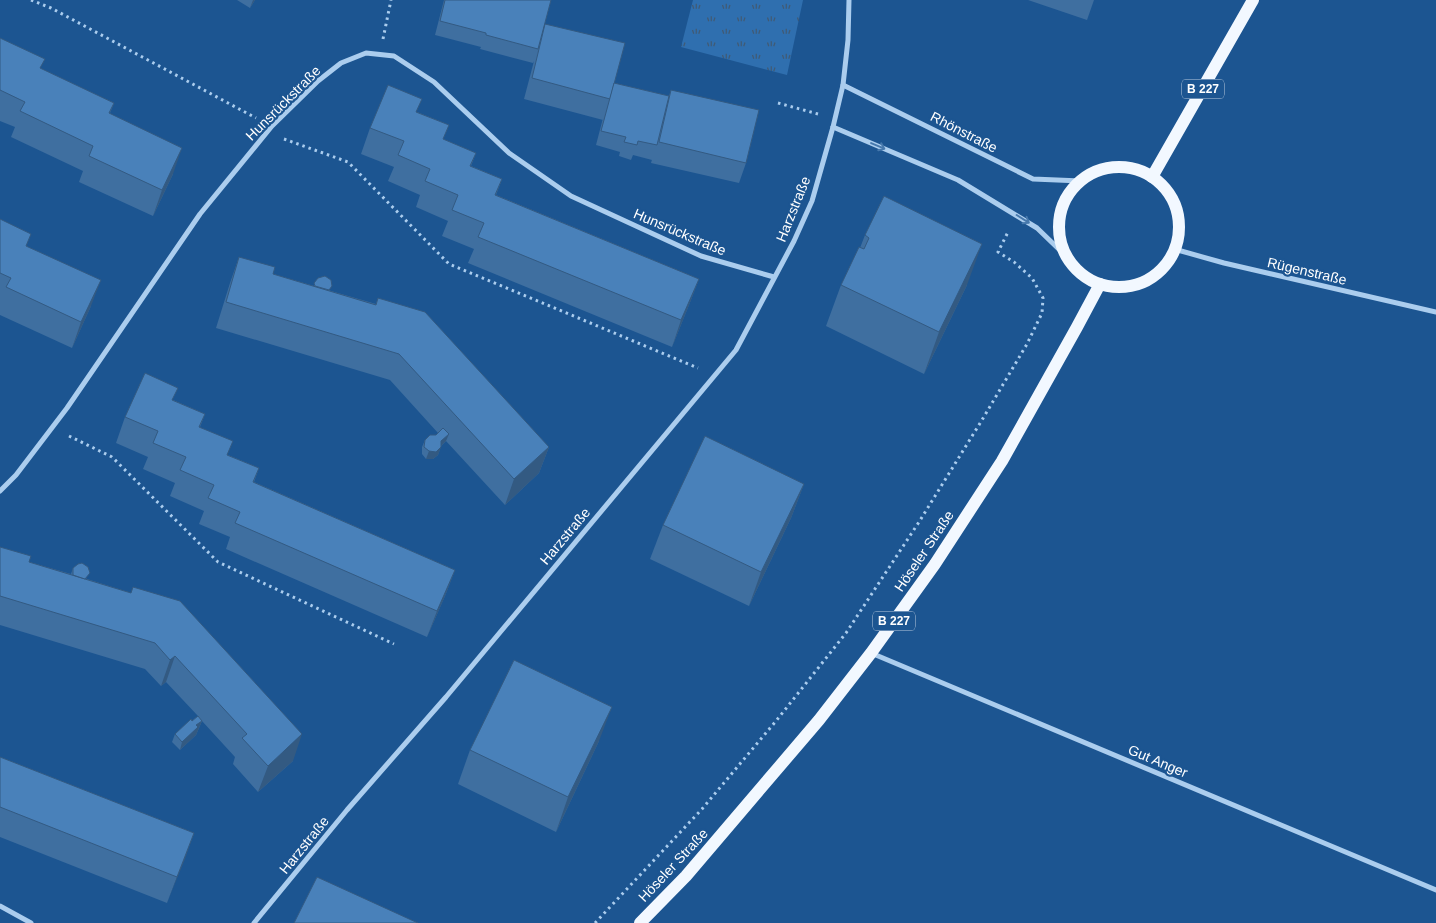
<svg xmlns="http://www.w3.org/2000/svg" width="1436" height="923" font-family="Arial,sans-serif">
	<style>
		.grass { fill: url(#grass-tufts) }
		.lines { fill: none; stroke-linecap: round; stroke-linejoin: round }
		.path { stroke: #abcdee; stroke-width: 3; stroke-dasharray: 2.5 4; stroke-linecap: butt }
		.minor { stroke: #abcdee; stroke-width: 5 }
		.primary { stroke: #f2f8ff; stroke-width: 12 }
		.wall { fill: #3f6fa0 }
		.shaded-wall { fill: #335a82 }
		.building { fill: #4981ba; stroke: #335a82 }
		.oneway { stroke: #4779ad }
		.labels { text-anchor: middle; stroke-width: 4.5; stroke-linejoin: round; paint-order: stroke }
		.shield { fill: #1c5591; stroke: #bbccde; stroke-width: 1 }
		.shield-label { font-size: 12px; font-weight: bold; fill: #fff }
		.street-label { font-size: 14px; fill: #fff; stroke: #1c5591 }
	</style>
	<defs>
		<pattern id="grass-tufts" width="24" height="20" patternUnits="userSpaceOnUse" patternTransform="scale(1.25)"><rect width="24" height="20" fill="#2f6faf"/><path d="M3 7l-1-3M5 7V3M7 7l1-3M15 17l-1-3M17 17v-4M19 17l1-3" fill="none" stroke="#405a74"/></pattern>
	</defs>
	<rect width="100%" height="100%" fill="#1c5591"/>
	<polygon class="grass" points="693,0 803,0 787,75 681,47"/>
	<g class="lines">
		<g class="path">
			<polyline points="31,0 51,8 256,118"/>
			<polyline points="383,39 391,0"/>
			<polyline points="778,103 818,114"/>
			<polyline points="284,139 348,162 449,264 698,368"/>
			<polyline points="69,436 112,457 218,562 394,644"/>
			<polyline points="595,923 702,809 776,721 846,633 919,522 982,420 1027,344 1042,313 1043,298 1032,278 1014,262 998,252 1008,232"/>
		</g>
		<g class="minor">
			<polyline points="843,85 1033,179 1081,181"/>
			<polyline points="833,127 958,180 1037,228 1066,256"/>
			<polyline points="1174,249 1224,263 1436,312"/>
			<polyline points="0,491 16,475 67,408 200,214 272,126 318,81 341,63 366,53 394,56 434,82 509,153 571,196 701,256 774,277"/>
			<polyline points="871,653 1436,890"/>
			<polyline points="0,906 31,923"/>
			<polyline points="254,923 347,810 446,697 736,350 794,241 812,201 833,127 843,85 848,40 849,0"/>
		</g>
		<g class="primary">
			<circle cx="1119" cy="227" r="60"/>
			<polyline points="1152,177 1253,0"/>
			<polyline points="640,923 686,876 819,720 871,653 935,564 1002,461 1077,327 1100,284"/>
		</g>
	</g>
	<g class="wall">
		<polygon points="237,0 255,0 250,8"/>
		<polygon points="444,0 551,0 543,30 614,83 669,96 671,90 746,163 739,183 651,163 653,156 652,160 633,155 631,160 619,156 620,152 596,145 603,118 603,120 524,99 534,61 533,63 480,49 481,47 435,35"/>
		<polygon points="1028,0 1094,0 1087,20"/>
		<polygon points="0,38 41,69 114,103 110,113 173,174 153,216 79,182 83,171 11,137 15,127 0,121"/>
		<polygon points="417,112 449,125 443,139 476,153 471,166 502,179 496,195 699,279 689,305 672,347 468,263 474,249 442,236 448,221 416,207 420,195 388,181 394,167 361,154 370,128"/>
		<polygon points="0,219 27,246 91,306 72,348 0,315"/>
		<polygon points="865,235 967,285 924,374 826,326 841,285 860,248"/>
		<polygon points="239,257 273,274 314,286 314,283 331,291 376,304 378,298 549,447 539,473 505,505 446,441 441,446 438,455 433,459 426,459 422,454 422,447 425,440 436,435 438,433 390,380 216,328 230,283"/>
		<polygon points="173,400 205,414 200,427 228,455 259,468 254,482 455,570 445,596 427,637 226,549 230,537 199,524 204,511 170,496 175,483 143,469 148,457 116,443 125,417"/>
		<polygon points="804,484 791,518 749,606 650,559 663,525"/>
		<polygon points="0,547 29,562 71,574 73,568 87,579 131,593 293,761 258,792 233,764 235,757 202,721 196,735 180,750 172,742 175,734 198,716 166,682 161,686 145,669 0,625"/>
		<polygon points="599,741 556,832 458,784 470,750"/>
		<polygon points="0,757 194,833 167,903 0,837"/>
	</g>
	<g class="shaded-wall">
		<polygon points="253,0 255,0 250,8"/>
		<polygon points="182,148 173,174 153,216 162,190"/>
		<polygon points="982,244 967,285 924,374 939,332"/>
		<polygon points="699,279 689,305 672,347 681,320"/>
		<polygon points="101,280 91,306 72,348 81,322"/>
		<polygon points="449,434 446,441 439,448 441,441"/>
		<polygon points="441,447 438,455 433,459 426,459 429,451"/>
		<polygon points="549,447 539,473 505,505 514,479"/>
		<polygon points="804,484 791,518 749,606 761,572"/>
		<polygon points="455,570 445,596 427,637 437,611"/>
		<polygon points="175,656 166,682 161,686 170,660"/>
		<polygon points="612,707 599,741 556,832 568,797"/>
		<polygon points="202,721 196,735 180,750 182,742 196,725"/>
		<polygon points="302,734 293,761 258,792 268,766"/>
		<polygon points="194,833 185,859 167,903 177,877"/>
	</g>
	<g class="building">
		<polygon points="445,0 551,0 538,49 486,35 486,33 440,21"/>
		<polygon points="545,24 625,43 610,99 532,78"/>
		<polygon points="0,38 45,59 40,68 114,103 109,113 182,148 162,190 89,156 93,146 20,111 25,102 0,90"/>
		<polygon points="614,83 669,96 657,145 638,141 637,145 624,142 626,137 601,131"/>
		<polygon points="388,85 422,99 416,112 449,125 443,139 476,153 470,166 502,179 495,195 699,279 681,320 478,237 484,223 452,210 458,195 425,181 430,169 398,155 404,141 370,128"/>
		<polygon points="671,90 759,110 746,163 659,142"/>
		<polygon points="884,196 982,244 939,332 841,285 859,247 864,249 869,238 865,235"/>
		<polygon points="0,219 31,234 26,246 101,280 81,322 6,287 11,278 0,273"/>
		<polygon points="239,257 275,267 273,274 376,305 378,298 425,312 549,447 514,479 399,354 226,302"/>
		<polygon points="325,276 331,280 332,286 329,290 315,286 314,283 318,278"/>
		<polygon points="145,373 178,388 172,400 205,414 199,427 233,441 227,455 259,468 253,482 455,570 437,611 235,523 240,512 208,498 214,485 180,470 186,457 153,443 158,431 125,417"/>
		<polygon points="443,428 449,434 441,441 441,447 436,452 429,451 424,447 425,440 430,435 436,435"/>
		<polygon points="705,436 804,484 761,572 663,525"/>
		<polygon points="0,547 31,556 29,562 131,593 133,587 180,601 302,734 268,766 242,738 247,734 175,656 170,660 155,643 0,596"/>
		<polygon points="82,563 88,567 90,573 85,579 73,575 73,568 78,564"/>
		<polygon points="514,660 612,707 568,797 470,750"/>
		<polygon points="198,716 202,721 196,725 198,727 182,742 175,734 191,719 192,721"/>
		<polygon points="0,757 194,833 177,877 0,807"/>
		<polygon points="317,877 418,923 294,923"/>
	</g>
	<defs><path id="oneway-shaft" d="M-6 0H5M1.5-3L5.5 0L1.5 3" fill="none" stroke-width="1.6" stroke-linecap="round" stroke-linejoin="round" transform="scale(1.25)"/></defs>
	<g class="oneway">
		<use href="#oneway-shaft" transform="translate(878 146) rotate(23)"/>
		<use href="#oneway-shaft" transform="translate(1023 219) rotate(32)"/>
	</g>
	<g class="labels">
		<g class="shield">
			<rect x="1182" y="79.5" width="42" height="19" rx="4"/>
			<rect x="873" y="611.5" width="42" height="19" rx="4"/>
		</g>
		<g class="shield-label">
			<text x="1203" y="93">B 227</text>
			<text x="894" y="625">B 227</text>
		</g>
		<g class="street-label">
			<text transform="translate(283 103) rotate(-45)" y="5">Hunsrückstraße</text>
			<text transform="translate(964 132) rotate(27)" y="5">Rhönstraße</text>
			<text transform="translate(793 209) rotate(-68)" y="5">Harzstraße</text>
			<text transform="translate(680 232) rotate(23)" y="5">Hunsrückstraße</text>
			<text transform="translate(1307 271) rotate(13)" y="5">Rügenstraße</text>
			<text transform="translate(565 536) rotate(-50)" y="5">Harzstraße</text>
			<text transform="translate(924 551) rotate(-56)" y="5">Höseler Straße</text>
			<text transform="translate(1158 761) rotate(23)" y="5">Gut Anger</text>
			<text transform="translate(304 845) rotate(-51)" y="5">Harzstraße</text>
			<text transform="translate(673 865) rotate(-47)" y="5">Höseler Straße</text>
		</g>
	</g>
</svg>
